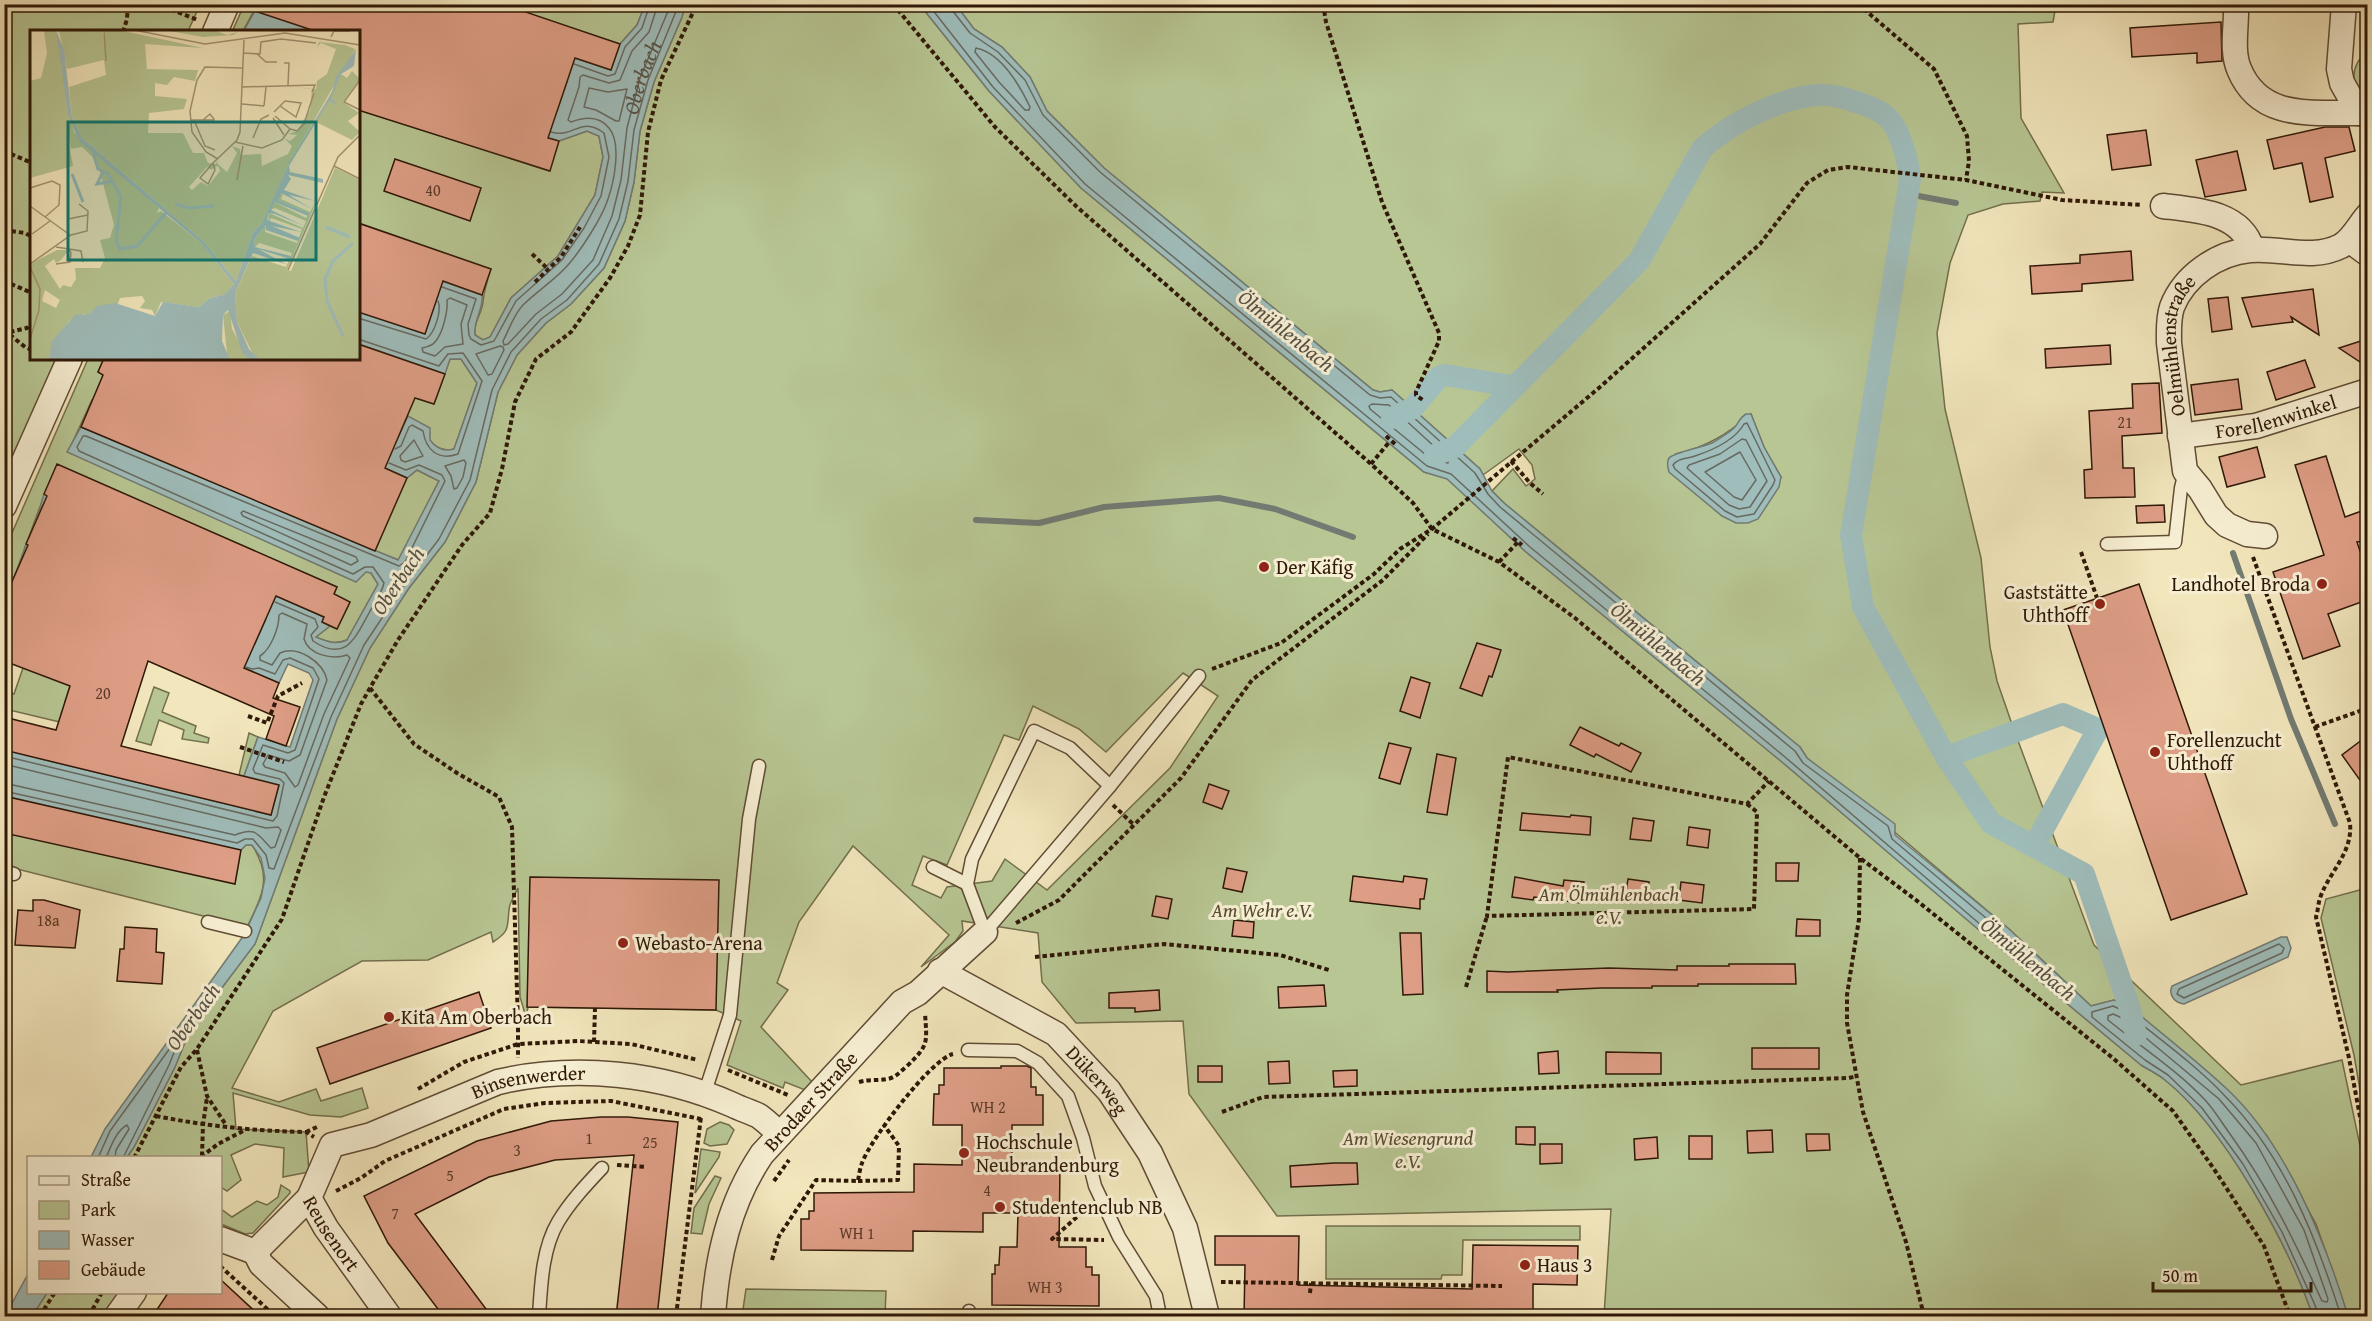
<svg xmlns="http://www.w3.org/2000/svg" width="2372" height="1321" font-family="'Gentium Book Plus',serif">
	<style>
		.green { fill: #b7c693; stroke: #736f4d; stroke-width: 1.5; fill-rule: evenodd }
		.water { fill: #9fbdbb; stroke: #727b73; stroke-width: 1.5 }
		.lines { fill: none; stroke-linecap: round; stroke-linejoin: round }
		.shore { stroke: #676a61; stroke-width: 1.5 }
		.stream { stroke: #727b73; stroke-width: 6 }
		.canal { stroke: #9fbdbb; stroke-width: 22 }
		.building { fill: #de9e86; stroke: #2f1807; stroke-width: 1.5 }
		.service-casing { stroke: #604c34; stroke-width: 15 }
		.minor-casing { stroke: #604c34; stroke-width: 27 }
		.path { stroke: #2f1807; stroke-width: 4; stroke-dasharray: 4.5 3; stroke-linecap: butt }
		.service { stroke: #f7efd3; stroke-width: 12 }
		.minor { stroke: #f7efd3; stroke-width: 24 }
		.poi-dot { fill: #8f2418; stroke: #f7efd3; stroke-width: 2 }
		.labels { text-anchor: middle; stroke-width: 6; stroke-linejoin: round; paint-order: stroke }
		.number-label { font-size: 16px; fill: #5b3a27 }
		.street-label { font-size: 20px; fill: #2f1807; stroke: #f7efd3 }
		.poi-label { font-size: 20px; fill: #2f1807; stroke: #f7efd3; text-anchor: start }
		.park-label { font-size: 20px; font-style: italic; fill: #584c31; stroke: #f7efd3 }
		.water-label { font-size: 21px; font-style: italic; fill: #565246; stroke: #f7efd3 }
		.inset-river { fill: none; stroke: #9fbdbb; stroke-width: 3 }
		.inset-road { fill: none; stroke: #a49474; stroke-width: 1.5 }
		.view { fill: #0f766e; fill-opacity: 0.15; stroke: #0f766e; stroke-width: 3 }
		.inset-edge { fill: none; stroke: #2f1807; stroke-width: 3 }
	</style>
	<rect width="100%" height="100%" fill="#f2e6bc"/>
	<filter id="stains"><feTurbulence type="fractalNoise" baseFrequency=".00333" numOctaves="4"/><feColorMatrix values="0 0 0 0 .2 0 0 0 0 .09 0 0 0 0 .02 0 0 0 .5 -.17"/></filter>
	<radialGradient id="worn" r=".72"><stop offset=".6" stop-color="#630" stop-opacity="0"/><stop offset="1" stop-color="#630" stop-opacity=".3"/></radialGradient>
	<g class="green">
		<polygon points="5,5 200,5 188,31 32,32 32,358 65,359 5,491"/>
		<polygon points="244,5 257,5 243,31 232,32"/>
		<polygon points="502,5 645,5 637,25 620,44"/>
		<path d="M685,5H920L989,91L1081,188L1424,472L1447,478L1526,552L1782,762L1999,947L2141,1065C2149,1070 2158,1074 2165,1080C2225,1128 2288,1244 2313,1316H1604L1611,1209L1277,1216L1189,1094L1183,1021L1076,1023L1042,982L1038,933L962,921L963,931L955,942L921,967L949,935L853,846L799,922L777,983L788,990L761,1027L813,1083L805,1090L785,1082L783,1088L727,1065L741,1021L716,1010L528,1007L526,1017L520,997L518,888C515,895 509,903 509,910C507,928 510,931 493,942L491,932L428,960L362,961L273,1011L232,1088L279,1102L316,1089L321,1101L362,1088L368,1108L341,1117L310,1115L233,1093L236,1129L306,1132L309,1172L283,1177L284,1148L255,1144L231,1155L241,1180L227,1191L221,1187L220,1158H127L134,1147L175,1067L190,1030L255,944L337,719L370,648L409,588L445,542L476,482L498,392L517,355L546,323L571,304L604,268L625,221L634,182L640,131L654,82L682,17ZM1183,673L1218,696L1170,768L1047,890L1005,859L992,881L947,887L941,898L912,885L923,856L947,865L1004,735L1019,740L1033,706L1079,729L1106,752Z"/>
		<path d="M956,5H2056L2053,22L2018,24L2021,118L2064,193L2042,192L2040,201L2003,204L1968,215L1950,263L1937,333L1945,409L1981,558L1990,647L1997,681L2014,730L2094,945L2241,1085L2342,1060L2367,1179V1316H2348L2316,1224L2267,1136L2114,1000L2091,1006L2009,929L1807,758L1800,747L1504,503L1492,491L1513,469L1526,486L1535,479L1532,465L1519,449L1483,475L1480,469L1392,390L1380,392L1373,390L1104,168L1047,111L1030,77L1002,47L974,29ZM1751,414L1764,447L1781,477L1675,454C1706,448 1727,434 1751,414Z"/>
		<path d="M2367,53V98C2349,90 2350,63 2367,53Z"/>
		<path d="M359,110L549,171L559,141L587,131L599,136L603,157L595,195L558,256L511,298L490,337L483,340L475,335C473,322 482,314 483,302C484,291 487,281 491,269L359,223Z"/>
		<path d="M88,359H104L98,372L396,502L407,478L417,470L439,481L399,560L375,551L386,524L92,400L68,452L371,573L378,584L347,640C335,645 327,642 316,637L330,626L337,629L350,602L334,594L337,587L57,465C37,509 24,555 5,600V549Z"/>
		<path d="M255,359H304L434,404L450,359H461L477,383L454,449C435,455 420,430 408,417L405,422Z"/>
		<polygon points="77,664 65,702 64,723 5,709 4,691 14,694 23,668"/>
		<polygon points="154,687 169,693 162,712 196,726 194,733 209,738 208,743 182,739 184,730 159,720 151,745 136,741"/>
		<polygon points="249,733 258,737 244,776 239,775"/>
		<path d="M4,833L241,850L246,845H252C273,877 262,896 247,927L5,866Z"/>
		<polygon points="2367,888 2368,888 2367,1131 2354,1055 2321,918 2326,899"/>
		<polygon points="720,1122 729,1125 734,1130 727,1144 710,1146 704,1143 707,1129"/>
		<polygon points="701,1149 720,1152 719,1157 695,1193"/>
		<polygon points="715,1176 721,1178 709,1204 702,1234 691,1233 694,1208"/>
		<polygon points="281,1185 290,1191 290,1193 253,1233 245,1234 221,1224 221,1209 232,1217 257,1201 267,1205 278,1197"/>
		<polygon points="1326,1226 1580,1226 1580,1240 1463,1240 1462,1275 1442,1275 1441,1279 1326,1279"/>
		<polygon points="746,1289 886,1291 885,1316 742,1316"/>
		<polygon points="47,1293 134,1293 117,1316 32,1316"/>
	</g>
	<g class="water">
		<path d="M334,5H415L611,70L620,44L637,25L645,5H685L682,17L654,82L640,131L634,182L625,221L604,268L571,304L546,323L517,355L498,392L476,482L445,542L409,588L370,648L337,719L255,944L190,1030L175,1067L134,1147L127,1157H91L105,1129L244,935L261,898L265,878L261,858L252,845H246L241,850L5,796V750L271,815L279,785L244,776L258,737L290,747L313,680L309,673L288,664L279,683L18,569L26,544L255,644L266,619L37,518L44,494L324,617L322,622L330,626L316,637C328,642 336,645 347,640L378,584L371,573L366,572L356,582L67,452L81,427L398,560L439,481L417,470L407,478L133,359L395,444L408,416L430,428V440C436,448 444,452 454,449L477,383L461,359H450L445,374L359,344V252L482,295C484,309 473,320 475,335L483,340L490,337L511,298L558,256L595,195L603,157L599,136L587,131L559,141L359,77L557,111L567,82Z"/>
		<path d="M920,5H956L974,29L1002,47L1030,77L1047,111L1104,168L1373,390L1380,392L1392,390L1480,469L1492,491L1504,503L1800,747L1807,758L1895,824V835L2009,929L2091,1006L2114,1000L2129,1006C2161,1033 2196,1060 2227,1089C2286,1144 2325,1240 2348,1316H2313C2288,1244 2225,1128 2165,1080C2158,1074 2149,1070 2141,1065L1999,947L1782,762L1526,552L1447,479L1424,472L1081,188L989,91Z"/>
		<polygon points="255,11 318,32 243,32"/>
		<path d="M1746,414H1751L1764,447L1781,477L1779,487L1758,519L1748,523H1736L1722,516L1669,472C1668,468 1666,463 1669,458C1674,452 1705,447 1714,442C1720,438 1729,433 1734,428C1739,423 1739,418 1746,414Z"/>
		<path d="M2281,937H2287L2291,948L2288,957L2184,1004C2175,1003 2168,995 2172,986Z"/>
		<polygon points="28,1274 28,1292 47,1293 32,1316 5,1316"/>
	</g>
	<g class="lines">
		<g class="shore">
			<path id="s1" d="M658,4L649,32L632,51L620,80L609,83L583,75L580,77L579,87L568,120L571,122C584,117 599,115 609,128C622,143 614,182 608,199C602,218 581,250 568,265C555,280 537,291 523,305C514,314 509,330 503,341L504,345L508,344L536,314L562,294L593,260L612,216L621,180L627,128L640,78L671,4"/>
			<polyline points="928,4 993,87 1085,184 1427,466 1451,474 1530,547 1785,757 2002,943 2034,969 2038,968 2038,964 2005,934 1892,839 1888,826 1803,763 1795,751 1500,507 1488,494 1475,473 1391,397 1380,398 1370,395 1100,172 1043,115 1025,80 998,52 970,33 952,10 951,4"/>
			<path d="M976,48C1001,53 1020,86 1030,107L1029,110H1025L999,82L975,52Z"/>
			<polyline points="574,64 608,76 615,74 625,47 642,28 650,4"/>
			<polygon points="589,88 608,92 627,89 619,121 616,121 596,110 584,107"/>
			<path d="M442,287L476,299L468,324L469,335L471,339L481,345L494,341L516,301L562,260L584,228L601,196L609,157L604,133C581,115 573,139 551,132"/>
			<path d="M450,298L467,305L461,324L463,344L445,347L435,356L423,352L422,348C427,347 432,346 435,342C443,333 448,311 447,300Z"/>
			<path d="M358,318L426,339C435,333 442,310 438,301"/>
			<path d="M358,339L439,366L448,354L463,353L482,381L458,454C438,461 426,450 423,431L412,425L409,427L401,446L395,449"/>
			<polygon points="500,346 503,347 504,350 492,374 488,375 476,354"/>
			<polygon points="1372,404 1389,405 1448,459 1448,463 1431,459 1370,409 1369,406"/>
			<path d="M1747,423L1775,480L1773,485L1754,514L1737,517L1725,511L1675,469L1673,465C1678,458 1687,459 1695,456C1713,450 1735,440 1744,424Z"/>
			<polygon points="1742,439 1746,440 1767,481 1750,507 1739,509 1729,505 1687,468 1689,465 1720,454"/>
			<polygon points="414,440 423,456 405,462 401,460 400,456"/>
			<polygon points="1740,452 1756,480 1742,500 1734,497 1705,472"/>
			<polygon points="464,460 466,463 463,477 457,488 454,489 451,476 445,466"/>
			<polygon points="243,511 356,557 358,561 351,565 243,516 241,513"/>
			<path d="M275,602L315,619L318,627L311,635L313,641C346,663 355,638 369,613C374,604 382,593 384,583L373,567H365L353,574L79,451L77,447L83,436H86L399,566L405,562L445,481L442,475L419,465L406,470L389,463"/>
			<path d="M282,613L307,624L304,639C309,655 332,660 347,655L350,658L324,714L298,785L295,787L285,773L265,767L263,764L268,755L289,761L300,755L327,680C323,662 298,645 280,653L272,665L260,660V656C271,649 279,628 279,615Z"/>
			<polyline points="4,756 273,821 277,816 284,783 280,779 255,773 253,769 263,745 288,753 295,750 319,679 313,668 290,658 283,660 275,674 259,668 252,669 246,667"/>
			<path d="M4,764L266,828L278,827L281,830L275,847L271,848C258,835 256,826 235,835L4,783"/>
			<polyline points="4,791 237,843 245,839 253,839 266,855 269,868 274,869 331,717 364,645 404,585 439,539 470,480 492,390 511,352 541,319 567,300 599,264 619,219 628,181 634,130 648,80 679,4"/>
			<polygon points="2279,944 2284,948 2282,953 2184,998 2177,994 2179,989"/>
			<path d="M2113,1014L2122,1018L2219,1099L2256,1143L2304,1230L2328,1299L2327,1302L2322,1301C2295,1242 2269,1188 2230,1134C2222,1123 2215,1111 2206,1101C2177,1070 2141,1047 2108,1020V1016Z"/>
			<polyline points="98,1158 110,1131 170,1048 174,1047 175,1050 169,1065 123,1158"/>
			<path d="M106,1158C111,1146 116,1131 127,1125L129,1129L116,1150L115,1158"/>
			<path d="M2318,1316L2315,1305L2282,1232L2243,1164L2202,1108L2168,1075L2145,1060L2092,1017V1012L2113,1006L2126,1012C2157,1037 2197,1066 2224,1095C2284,1155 2316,1237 2341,1316"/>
		</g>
		<g class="stream">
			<polyline points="1908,194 1956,203"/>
			<polyline points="976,520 1039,523 1104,507 1219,498 1275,509 1353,537"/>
			<polyline points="2233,553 2291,719 2335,824"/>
		</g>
		<g class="canal">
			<polyline points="1392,418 1413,408 1439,377 1445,375 1511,386 1518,383"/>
			<path d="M1435,455L1455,447L1639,261L1702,149C1730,123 1779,98 1817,95C1833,94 1848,99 1862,104C1873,108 1882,111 1890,120C1901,133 1909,164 1910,180L1851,535L1863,607L1946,757L1991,823L2084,874L2129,1006L2136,1035"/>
			<polyline points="1946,757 2063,714 2098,729 2034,846"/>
		</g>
	</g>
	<g class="building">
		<polygon points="247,4 334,4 350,10 351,4 502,4 620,44 611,70 575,58 548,138 559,141 550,171 358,110 358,32 318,32 246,8"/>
		<polygon points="2221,22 2222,61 2197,63 2197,53 2132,57 2130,28"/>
		<polygon points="2325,127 2349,127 2355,151 2325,158 2333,197 2310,202 2302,163 2274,169 2267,140"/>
		<polygon points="2146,130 2151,165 2112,170 2107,135"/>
		<polygon points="2237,151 2246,190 2205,197 2196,160"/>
		<polygon points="395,159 481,188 470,221 384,191"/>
		<polygon points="358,223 491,269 482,295 443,281 425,334 358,312"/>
		<polygon points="2131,251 2133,280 2082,284 2082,291 2032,294 2030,266 2080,263 2080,255"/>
		<polygon points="2313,289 2319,335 2291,317 2293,322 2252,327 2242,298"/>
		<polygon points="2228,297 2232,329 2212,332 2208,299"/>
		<polygon points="2367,339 2367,351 2360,362 2339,348"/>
		<polygon points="358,344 445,374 434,404 415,398 385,468 407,478 375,551 81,427 103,375 98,372 104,358 358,358"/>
		<polygon points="2110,345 2111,364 2046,368 2045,349"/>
		<polygon points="2305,360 2315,387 2276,400 2267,372"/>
		<polygon points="2238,379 2242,409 2195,415 2191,385"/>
		<polygon points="2159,383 2162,433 2122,436 2123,468 2134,468 2135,497 2085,498 2084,470 2092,469 2089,411 2133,408 2132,384"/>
		<polygon points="2257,447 2265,477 2227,487 2219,457"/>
		<polygon points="2326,456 2345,517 2367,509 2367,541 2357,542 2367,572 2367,600 2328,614 2340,646 2303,659 2273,572 2324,555 2295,465"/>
		<polygon points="57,464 337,587 334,594 350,602 337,629 322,622 324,617 276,596 244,668 279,683 273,698 300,707 286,746 266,739 274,716 148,661 121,746 279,785 271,815 4,750 4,717 56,730 70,686 4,661 4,600 28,545 26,544 47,496 44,494"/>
		<polygon points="2164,505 2165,522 2137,523 2136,506"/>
		<polygon points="2139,584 2247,894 2171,920 2063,610"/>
		<polygon points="1477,643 1501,650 1492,677 1489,676 1482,696 1460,688"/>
		<polygon points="1411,677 1430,683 1420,718 1400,711"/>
		<polygon points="1580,727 1619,746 1621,743 1641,753 1631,772 1596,754 1594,757 1570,745"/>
		<polygon points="2367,736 2367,790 2342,755"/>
		<polygon points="1389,743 1411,748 1400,784 1379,778"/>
		<polygon points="1437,754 1456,758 1447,815 1427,812"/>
		<polygon points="1209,784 1229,791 1222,809 1203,802"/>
		<polygon points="4,796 241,850 235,884 4,833"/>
		<polygon points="1522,813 1570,817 1571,815 1591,817 1590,835 1520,830"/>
		<polygon points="1633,818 1654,821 1651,841 1630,839"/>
		<polygon points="1689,827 1710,830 1708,848 1687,845"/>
		<polygon points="1776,863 1799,863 1798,881 1776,881"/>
		<polygon points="1227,868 1247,872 1242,892 1223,888"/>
		<polygon points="1353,876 1403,882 1404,876 1427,879 1424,899 1420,899 1420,909 1350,901"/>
		<polygon points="530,877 719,880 716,1010 527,1007"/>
		<polygon points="1515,877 1563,886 1564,880 1584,882 1581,903 1534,897 1533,900 1512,897"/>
		<polygon points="1628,879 1649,882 1646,902 1625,898"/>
		<polygon points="1681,882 1704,885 1702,903 1679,900"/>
		<polygon points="1156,896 1172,899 1168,919 1152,916"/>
		<polygon points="33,900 44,900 80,910 75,948 15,945 18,910 33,911"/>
		<polygon points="1797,919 1820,920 1820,936 1796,936"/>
		<polygon points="1234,920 1254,922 1253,938 1232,936"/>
		<polygon points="125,927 157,929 156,952 164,953 162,984 117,981 120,949 124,949"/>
		<polygon points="1400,933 1421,933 1423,994 1403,995"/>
		<polygon points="1729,964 1795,964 1796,984 1698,984 1698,986 1652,986 1652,988 1601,988 1557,990 1558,992 1487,992 1487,971 1508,972 1609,968 1677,970 1677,966 1729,966"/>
		<polygon points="1324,985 1326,1006 1279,1008 1278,987"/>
		<polygon points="1159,990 1160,1010 1135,1012 1135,1008 1109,1008 1109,993"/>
		<polygon points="479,992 491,1028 330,1084 317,1048"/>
		<rect x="1752" y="1048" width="67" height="21"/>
		<polygon points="1558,1051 1559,1073 1539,1074 1538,1053"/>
		<polygon points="1606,1052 1661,1053 1661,1074 1606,1074"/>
		<polygon points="1289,1061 1290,1083 1269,1084 1268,1062"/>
		<polygon points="1001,1066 1027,1066 1031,1068 1031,1087 1036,1087 1036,1095 1043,1095 1043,1125 1012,1125 1012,1166 1060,1166 1059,1247 1086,1247 1086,1267 1092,1267 1092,1275 1099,1275 1099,1306 992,1305 992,1274 995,1274 995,1265 999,1265 1000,1247 1017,1247 1018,1213 983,1213 983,1232 913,1231 913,1251 801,1250 801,1219 809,1219 809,1211 814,1211 814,1193 914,1192 914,1164 962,1165 962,1125 933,1125 934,1094 939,1094 939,1085 944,1085 944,1068 1001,1068"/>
		<rect x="1198" y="1066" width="24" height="16"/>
		<polygon points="1357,1070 1357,1086 1334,1087 1333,1071"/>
		<polygon points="601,1117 628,1117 678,1122 657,1317 616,1317 634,1155 555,1160 489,1177 415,1214 492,1317 444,1317 388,1243 364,1196 477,1141 551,1121"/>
		<polygon points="1516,1127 1535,1127 1535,1145 1516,1144"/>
		<polygon points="1772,1130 1773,1152 1748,1153 1747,1131"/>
		<polygon points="1806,1134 1829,1134 1830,1150 1807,1151"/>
		<rect x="1689" y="1136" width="23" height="23"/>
		<polygon points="1657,1137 1658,1158 1635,1160 1634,1139"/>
		<polygon points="1540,1144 1562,1144 1562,1163 1540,1164"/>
		<polygon points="1334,1163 1357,1163 1358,1184 1291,1187 1290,1166"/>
		<polygon points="1215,1236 1299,1236 1298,1285 1472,1289 1473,1245 1578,1246 1577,1285 1533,1284 1533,1317 1244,1317 1245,1265 1215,1265"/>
		<polygon points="220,1279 261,1317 152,1317 168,1293 220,1293"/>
	</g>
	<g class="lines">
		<g class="service-casing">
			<g id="service">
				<polyline points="2107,544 2175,542 2181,488 2185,471"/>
				<polygon points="1034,731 1070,748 1110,786 985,932 967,884 972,859"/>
				<polyline points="1110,786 1199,676"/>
				<polyline points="933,867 967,884"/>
				<polyline points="4,871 14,874"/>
				<polyline points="208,922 245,931"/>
				<polyline points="968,1050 1017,1051 1038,1063 1068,1096 1083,1138 1095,1186 1119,1237 1156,1296 1160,1316"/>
				<polyline points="705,1092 730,1015 749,819 759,766"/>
				<polyline points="969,1311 971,1316"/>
				<path d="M539,1316C541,1286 542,1249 558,1222C570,1202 586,1185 602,1168"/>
			</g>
		</g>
		<g class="minor-casing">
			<g id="minor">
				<path d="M2236,4C2237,25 2231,50 2239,69C2260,121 2313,112 2359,113"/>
				<polyline points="2344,4 2339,69 2342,83 2359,113 2368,113"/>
				<polyline points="215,32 227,4"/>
				<path d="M2163,206C2196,210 2241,212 2252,249"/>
				<polyline points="2349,240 2368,254"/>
				<path id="s2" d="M2180,436L2256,426L2368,391"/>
				<polyline points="4,506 70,358"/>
				<path id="s3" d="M2265,536L2247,534L2227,525L2216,515L2200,489L2185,471L2169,343C2169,331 2168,319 2172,307C2184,276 2217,253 2250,250C2281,247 2311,261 2341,246C2353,239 2359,225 2368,215"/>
				<path id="s4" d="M940,971L1056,1034L1109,1091L1150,1153L1185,1228L1207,1316"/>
				<path id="s5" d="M309,1198L326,1228L389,1316"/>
				<polyline points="220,1239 255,1252"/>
				<path id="s6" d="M255,1252L309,1198L332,1145L371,1135L498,1082C575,1064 661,1073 733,1105C741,1109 751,1112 759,1116C766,1121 773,1128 780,1134"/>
				<polyline points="255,1252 261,1264 317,1316"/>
				<polyline points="117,1316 134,1292"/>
				<path id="s7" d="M713,1316C717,1258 729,1203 762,1154L902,1002L918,993L985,932"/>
			</g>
		</g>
		<g class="path">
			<polyline points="157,4 198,20"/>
			<polyline points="893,4 995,127 1077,207 1371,464 1413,503 1432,529 1499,562 1575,618 1860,858 1916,900 2114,1059 2173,1111 2214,1169 2264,1246 2290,1316"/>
			<polyline points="1323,4 1326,22 1382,202 1439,333 1439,341 1416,392 1416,395 1424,401"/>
			<polyline points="1858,4 1934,69 1967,136 1969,161 1966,180"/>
			<polyline points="123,32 127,19 128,4"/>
			<polyline points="4,151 32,163"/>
			<polyline points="4,230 25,233 32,237"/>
			<polyline points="532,254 548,269"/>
			<polyline points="4,281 32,293"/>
			<polyline points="535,282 561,257 580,227"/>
			<polyline points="4,330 25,347 32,350"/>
			<polyline points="10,332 27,328 32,322"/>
			<polyline points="1386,436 1395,444"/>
			<polyline points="1511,461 1530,483 1543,494"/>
			<polyline points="1371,464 1390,441"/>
			<polyline points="1513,538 1522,545"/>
			<polyline points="2081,552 2097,598"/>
			<path d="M2253,557L2350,823C2353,853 2329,872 2320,898C2318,904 2318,911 2316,917L2349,1058L2368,1159"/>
			<polyline points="1499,562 1518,542"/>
			<polyline points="1212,669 1281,643 1374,574 1400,549 1432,529 1600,387 1760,244 1807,183 1828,170 1848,167 1966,180 2062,200 2142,205"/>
			<polyline points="370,688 414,744 457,773 499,797 512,827 518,1024 518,1058"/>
			<polyline points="248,716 267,723 278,696 302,683"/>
			<polyline points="2315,727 2368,708"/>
			<polyline points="240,747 284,762"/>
			<polyline points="1747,804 1757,812 1754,909 1487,916 1508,757 1747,804 1769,781"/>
			<polyline points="1113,805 1134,825"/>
			<polyline points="1860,858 1859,919 1847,995 1847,1023 1863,1112 1906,1242 1924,1316"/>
			<polyline points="1016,923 1059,900 1181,778 1252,680 1383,580 1428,534"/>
			<polyline points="1035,957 1164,944 1280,955 1329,970"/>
			<polyline points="1466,987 1487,916"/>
			<polyline points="594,1042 595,1008"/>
			<polyline points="197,1050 207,1096 226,1125"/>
			<polyline points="728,1070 788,1095"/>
			<path d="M859,1082C869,1079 878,1081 887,1079C895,1078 900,1072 906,1067C929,1045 927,1044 925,1013"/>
			<polyline points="418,1089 464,1062 518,1044 578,1041 631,1044 698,1060"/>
			<polyline points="1222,1112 1263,1097 1849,1078 1857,1076"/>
			<path d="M156,1116C206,1126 255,1131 306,1132L314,1137"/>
			<polyline points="306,1132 319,1126"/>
			<polyline points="202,1156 203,1125 207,1097"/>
			<polyline points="201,1157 218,1144 243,1131"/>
			<polyline points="134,1158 181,1067 197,1049 282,919 324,797 361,704 370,688 398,640 462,545 490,513 502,469 515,402 536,359 571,332 610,278 628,246 640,215 648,132 661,80 697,4"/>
			<polyline points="617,1165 646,1167"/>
			<polyline points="774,1181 789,1160"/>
			<polyline points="858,1181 898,1180 899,1146 884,1125"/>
			<polyline points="336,1191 361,1178 385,1161 504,1109 545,1103 611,1101 701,1119"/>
			<polyline points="1088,1207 1052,1239 1104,1240"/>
			<path d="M772,1260L779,1236L816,1180L858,1181C859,1175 860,1168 862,1163C870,1140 931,1059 953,1054"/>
			<polyline points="220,1266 275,1316"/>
			<polyline points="1221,1282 1502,1286"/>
			<polyline points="1310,1293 1311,1283"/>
			<polyline points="40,1316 55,1292"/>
			<polyline points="89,1316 102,1292"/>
			<polyline points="676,1316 701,1117"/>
		</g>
		<use href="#service" class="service"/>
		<use href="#minor" class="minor"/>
	</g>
	<g class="poi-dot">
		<circle cx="1264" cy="567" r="6"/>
		<circle cx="2322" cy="584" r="6"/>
		<circle cx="2100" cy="604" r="6"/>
		<circle cx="2155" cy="752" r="6"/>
		<circle cx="623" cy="943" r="6"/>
		<circle cx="389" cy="1017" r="6"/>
		<circle cx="964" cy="1153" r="6"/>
		<circle cx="1000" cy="1207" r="6"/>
		<circle cx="1525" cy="1265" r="6"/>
	</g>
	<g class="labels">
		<g class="number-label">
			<text x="433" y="196">40</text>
			<text x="2125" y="428">21</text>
			<text x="103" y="699">20</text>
			<text x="48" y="926">18a</text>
			<text x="988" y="1113">WH 2</text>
			<text x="589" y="1144">1</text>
			<text x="650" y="1148">25</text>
			<text x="517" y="1156">3</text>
			<text x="450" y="1181">5</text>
			<text x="987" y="1196">4</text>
			<text x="395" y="1219">7</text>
			<text x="857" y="1239">WH 1</text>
			<text x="1045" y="1293">WH 3</text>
		</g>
		<g class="street-label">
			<text dy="7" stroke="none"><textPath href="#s3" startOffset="237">Oelmühlenstraße</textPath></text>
			<text dy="7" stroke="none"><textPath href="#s2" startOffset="98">Forellenwinkel</textPath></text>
			<text dy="7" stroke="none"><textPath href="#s4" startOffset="194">Dükerweg</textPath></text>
			<text dy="7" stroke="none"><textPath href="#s6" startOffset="342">Binsenwerder</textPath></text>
			<text dy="7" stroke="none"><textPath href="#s7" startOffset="243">Brodaer Straße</textPath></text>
			<text dy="7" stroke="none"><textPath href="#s5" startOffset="42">Reusenort</textPath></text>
		</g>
		<g class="poi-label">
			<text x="1276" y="574">Der Käfig</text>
			<text x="2310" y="591" text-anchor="end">Landhotel Broda</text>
			<text x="2088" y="599" text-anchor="end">Gaststätte<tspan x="2088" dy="23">Uhthoff</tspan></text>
			<text x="2167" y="747">Forellenzucht<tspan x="2167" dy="23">Uhthoff</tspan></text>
			<text x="635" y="950">Webasto-Arena</text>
			<text x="401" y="1024">Kita Am Oberbach</text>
			<text x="976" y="1149">Hochschule<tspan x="976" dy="23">Neubrandenburg</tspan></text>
			<text x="1012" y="1214">Studentenclub NB</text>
			<text x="1537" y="1272">Haus 3</text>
		</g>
		<g class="park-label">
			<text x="1609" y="901">Am Ölmühlenbach<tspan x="1609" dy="23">e.V.</tspan></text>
			<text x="1262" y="917">Am Wehr e.V.</text>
			<text x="1408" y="1145">Am Wiesengrund<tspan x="1408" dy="23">e.V.</tspan></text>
		</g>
		<g class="water-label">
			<text dy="7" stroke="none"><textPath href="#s1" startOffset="789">Oberbach</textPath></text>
			<text transform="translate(1286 331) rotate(39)" y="7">Ölmühlenbach</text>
			<text transform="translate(398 581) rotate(-56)" y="7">Oberbach</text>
			<text transform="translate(1658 644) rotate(40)" y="7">Ölmühlenbach</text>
			<text transform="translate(2028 959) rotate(40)" y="7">Ölmühlenbach</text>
			<text transform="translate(193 1017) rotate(-54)" y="7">Oberbach</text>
		</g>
	</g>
	<g transform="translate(30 30)">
		<rect width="330" height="330" fill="#f2e6bc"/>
		<path d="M10,0H26L44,102L129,178L127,183L131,181L171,213L204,254L195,264L178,269L169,277L131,272L125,286L122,280L110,278L115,271L112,266L90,268L87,276L64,287L54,284L40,290L22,315L19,330H0V234L27,220H39L31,230L26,233L24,229L15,236L30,259L33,255L41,257L46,249L45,238H70L75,228L70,210L80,208L84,195L67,131L52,117L41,119L37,102L43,136L0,148V51L11,48L17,23L14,1ZM15,260L30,270L26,278L12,271ZM29,0H72L74,6L76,1L89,0L173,18L115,14L117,39L168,40L165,51L144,47L137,55L125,53V66L157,69L154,79L119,83L118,103H153L163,123H174L178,133L185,134L190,129L187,133L197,142L207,123L202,116L210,119L211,125L231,124L232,136L258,124L262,116L248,114L262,116L254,108L260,111L267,105L258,104L267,101L280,80L282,59L261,57L286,59L287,51L297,44L306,19L291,13L287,17L289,12L315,15L325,19L260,132L232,193L223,202L206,251L173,211L52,108L42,87L39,57L76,45L74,30L37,39ZM188,136L190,141L178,156L171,152L162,160L159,157L177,137L181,140ZM134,0H184L197,5L208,2L203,5L173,7ZM322,41L330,49L313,72L329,83L318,91L330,102L322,110L286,92L311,44L317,48ZM305,138L330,150V330H226L207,292L205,263L222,226L256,237L262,223L229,213L225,217L224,210L236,195L235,202L267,213L272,199L241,188L238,193L239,183L273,198L276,191L245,178L240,180L245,172L276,188L279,183L248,170L250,163L253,164L251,169L280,182L288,168L257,240L261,241ZM200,281L202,299L219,330H200L197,324L193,285Z" fill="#b7c693" fill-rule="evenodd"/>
		<path d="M26,0L34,20L42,87L52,108L173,211L206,251L223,202L232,193L260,131L302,62L306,47L326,19L324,36L311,44L301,68L307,75L299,71L259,136L260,142L293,149V153L258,145L261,149L254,160L285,171L259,165L282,179L251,163L248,170L279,183L278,186L245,172L241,180L274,196L245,184L239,183L237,190L271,202L242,196L270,208L268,211L236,200V195L224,210L225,217L261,226L260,229L228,219L258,235L223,223L205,263L207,292L219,319L230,330H219L212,322L198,280L193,285L192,311L200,330H19L22,311L45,285L60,284L67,276L85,273L125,286L133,272L169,277L178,269L195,264L204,254L171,213L49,111L38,84Z" fill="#9fbdbb"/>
		<path class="inset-river" d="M63,123L68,139L78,144L91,167L86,211L90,219L107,216L136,183M73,142L67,154L83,151M42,144L53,172M145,174L159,178L184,176M296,197L320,207M313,306L297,271L295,249L303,231L323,213"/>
		<path class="inset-road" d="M74,0L76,31M104,0L175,14L255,3L330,15M301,7L304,1H320M214,23L230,24L231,12L251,9L286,13M227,24L236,32H247M254,33H259L258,55M330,50L314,72L330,80M212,57L285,55L282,62M212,74L234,76M234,76L236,57M244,82L255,71L271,73L266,87L250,76M245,86L260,99M243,88L254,105M160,90H184V89L180,84L173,90M164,90L175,116L185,120M260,99L267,101L274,94L284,63M223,108L231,89L239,85M205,112L232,118L252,110L260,99M188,129L176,122L162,102L160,81L167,50L175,37L212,38M183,133L185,140L178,154L170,148L183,133L207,110L210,102L214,10M304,136L330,149M207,150L213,116M0,158L22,151L30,155L29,175L15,187M0,176L40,205M38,189L58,185M2,204L20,191M39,219L51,221L53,232M0,234L41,205L57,201L58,181L49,174M26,234L40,232L41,223L39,219L26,217M0,237L10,259L9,280L0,309M258,240L308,127L330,105"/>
		<path class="view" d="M38,92H286V230H38Z"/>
		<rect width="330" height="330" class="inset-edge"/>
	</g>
	<rect width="2372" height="1321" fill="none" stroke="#f2e6bc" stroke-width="24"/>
	<rect x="6" y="6" width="2360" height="1309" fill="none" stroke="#2f1807" stroke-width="3"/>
	<rect x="12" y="12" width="2348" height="1297" fill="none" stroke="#2f1807" stroke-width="1.5"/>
	<rect x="27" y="1156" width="195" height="138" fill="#f7efd3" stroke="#a79981" stroke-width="1.5"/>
	<rect x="39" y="1176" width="30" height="9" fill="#f7efd3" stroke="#a79981" stroke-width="1.5"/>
	<text x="81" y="1186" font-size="18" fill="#2f1807">Straße</text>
	<rect x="39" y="1201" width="30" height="18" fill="#b7c693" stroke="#a79981" stroke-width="1.5"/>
	<text x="81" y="1216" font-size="18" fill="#2f1807">Park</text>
	<rect x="39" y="1231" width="30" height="18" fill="#9fbdbb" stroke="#a79981" stroke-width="1.5"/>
	<text x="81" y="1246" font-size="18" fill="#2f1807">Wasser</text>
	<rect x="39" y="1261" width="30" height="18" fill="#de9e86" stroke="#a79981" stroke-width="1.5"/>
	<text x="81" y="1276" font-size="18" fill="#2f1807">Gebäude</text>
	<path d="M2153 1282v9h158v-9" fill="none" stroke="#2f1807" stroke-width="3"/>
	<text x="2162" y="1282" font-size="18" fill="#2f1807" stroke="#f7efd3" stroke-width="4.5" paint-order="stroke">50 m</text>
	<rect width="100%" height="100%" filter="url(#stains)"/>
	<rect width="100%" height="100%" fill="url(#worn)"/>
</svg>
